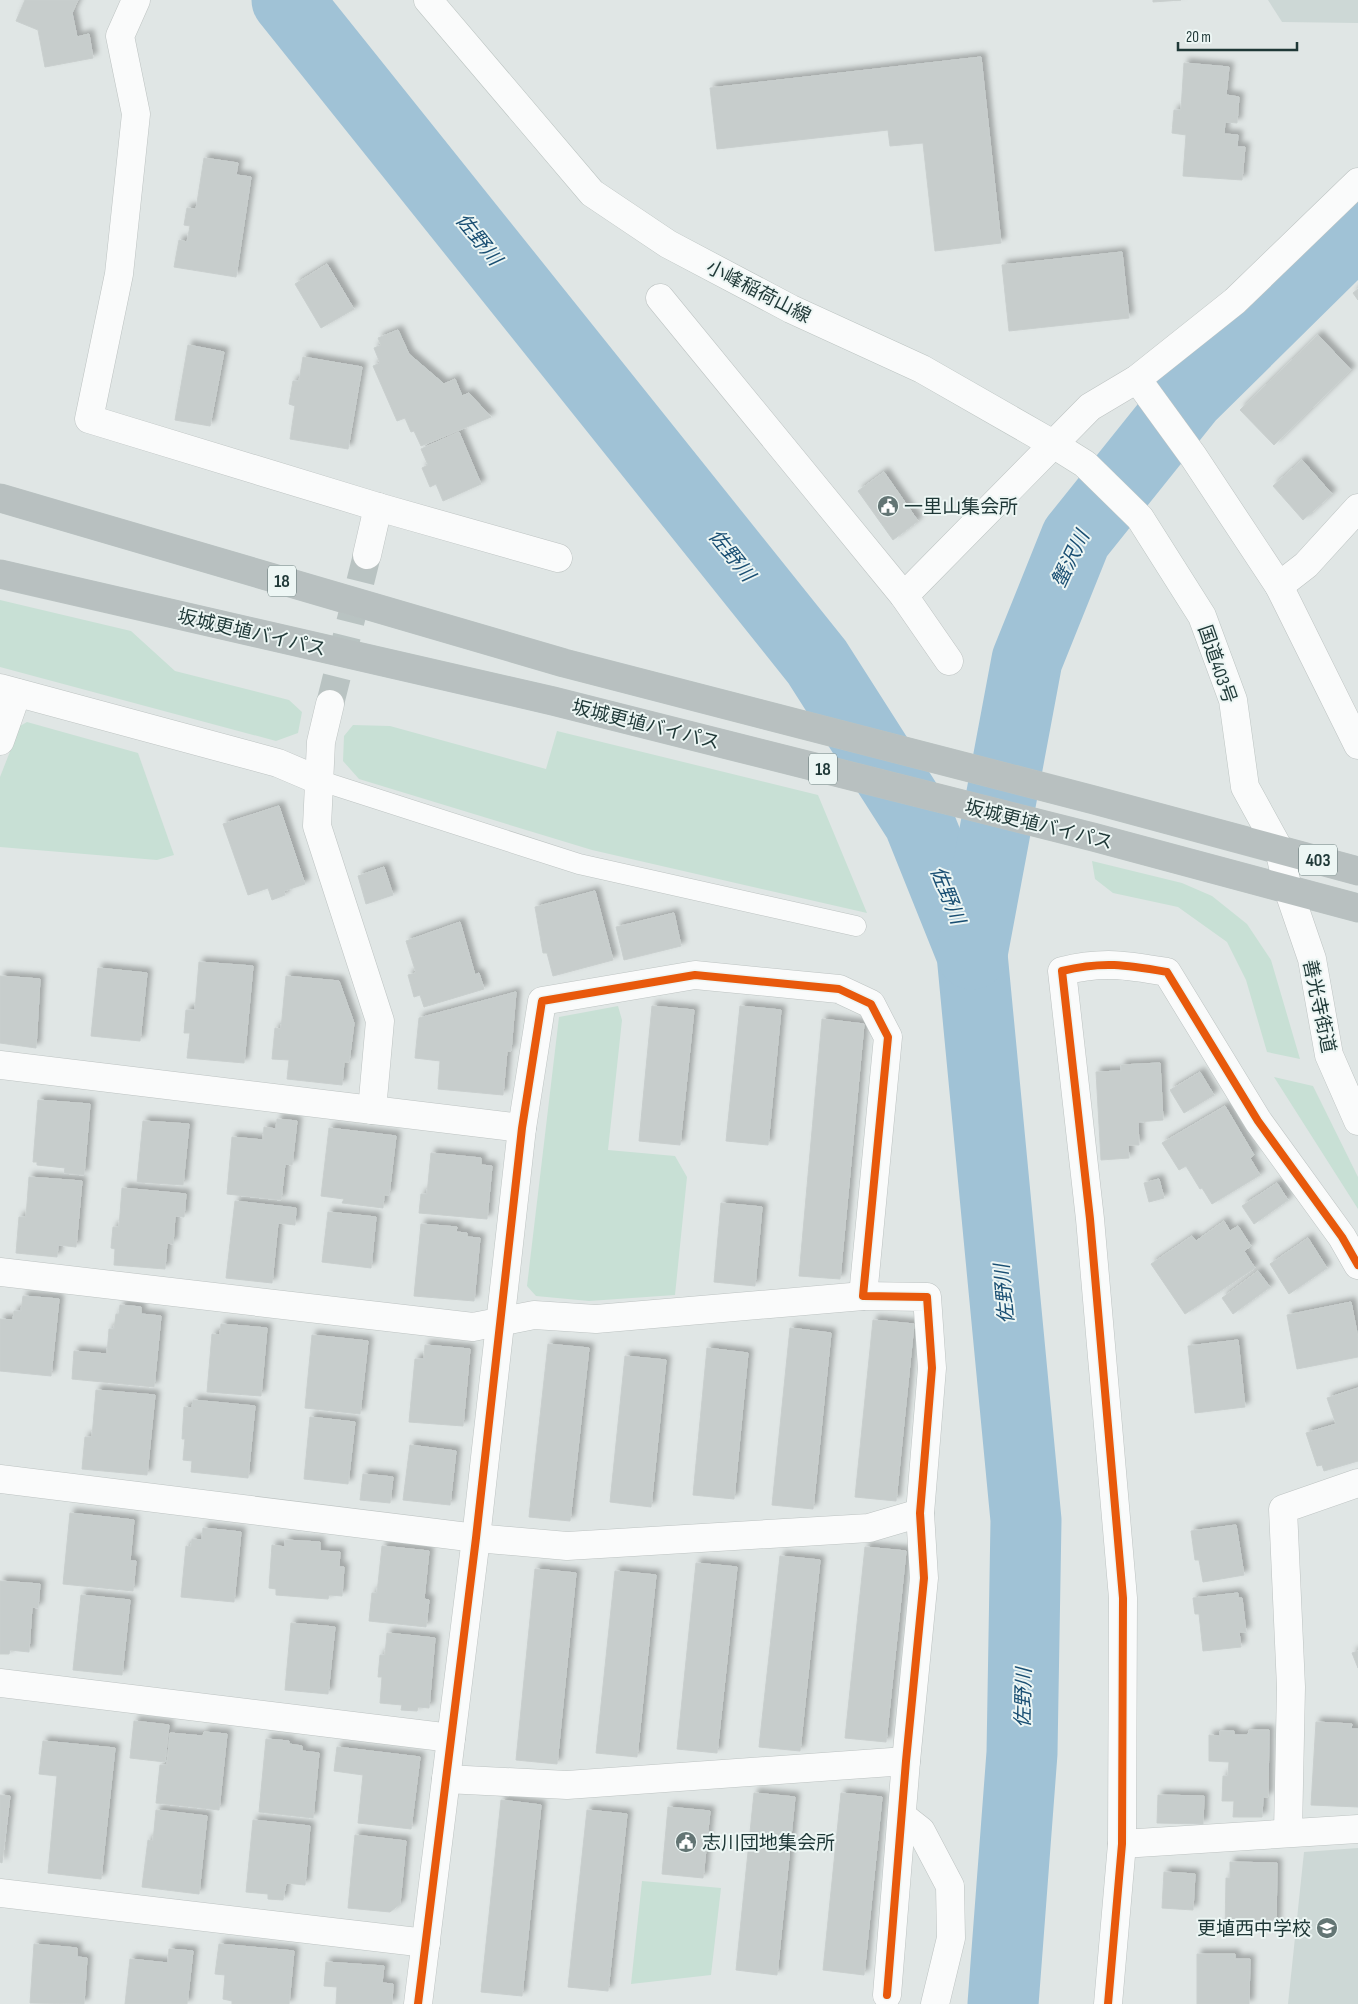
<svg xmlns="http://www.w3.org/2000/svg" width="1358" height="2004" font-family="'Sofia Sans Condensed','Noto Sans JP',sans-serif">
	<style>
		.built { fill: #cdd8d6 }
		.green { fill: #c8e0d5 }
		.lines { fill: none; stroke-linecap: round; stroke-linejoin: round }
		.river { stroke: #a0c2d6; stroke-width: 71 }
		.building { fill: #c7cdcc; stroke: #c9cfce; filter: url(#shadow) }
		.street-tunnel { stroke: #b9c3c2; stroke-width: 28; stroke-dasharray: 28 14; stroke-linecap: butt }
		.lane-casing { stroke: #bdc3c2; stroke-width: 21 }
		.street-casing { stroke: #bdc3c2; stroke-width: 29 }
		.secondary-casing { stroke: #bcc4c2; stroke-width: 29 }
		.highway-casing { stroke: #bac3c2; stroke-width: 29 }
		.lane { stroke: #fafbfb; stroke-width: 20 }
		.street { stroke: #fafbfb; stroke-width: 28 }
		.secondary { stroke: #fafbfb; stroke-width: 28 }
		.highway { stroke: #b8c0c0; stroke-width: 28 }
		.cycleway-casing { stroke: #edf6f4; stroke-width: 11 }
		.cycleway { stroke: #e8590c; stroke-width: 8 }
		.labels { text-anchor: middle; stroke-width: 4; stroke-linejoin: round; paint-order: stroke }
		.shield { fill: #edf6f4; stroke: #5d7170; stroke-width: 1 }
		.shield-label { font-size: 18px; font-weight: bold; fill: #1f3837 }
		.street-label { font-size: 19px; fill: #1f3837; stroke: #edf6f4 }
		.poi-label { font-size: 19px; fill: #1f3837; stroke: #edf6f4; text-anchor: start }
		.water-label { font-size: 20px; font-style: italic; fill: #1a4f73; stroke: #edf6f4 }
	</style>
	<defs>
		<filter id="shadow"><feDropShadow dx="4.5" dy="-4.5" stdDeviation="2.5" flood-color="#0004"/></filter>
	</defs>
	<rect width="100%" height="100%" fill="#e0e6e5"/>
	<g class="built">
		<polygon points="1268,0 1358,0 1358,23 1282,22"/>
		<polygon points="1358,1848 1358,2004 1288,2004 1304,1852"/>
	</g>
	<g class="green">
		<polygon points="0,600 131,631 175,671 289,700 302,712 298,733 276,741 0,667"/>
		<polygon points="27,722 138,753 174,855 157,860 0,847 0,777 20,726"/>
		<polygon points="353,725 390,726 546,769 557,731 818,795 867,913 592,850 359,779 343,761 344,736"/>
		<polygon points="1092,861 1182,883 1212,896 1247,924 1271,960 1300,1059 1267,1052 1246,980 1227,942 1178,907 1113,893 1095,879"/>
		<polygon points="618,1006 622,1020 608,1150 675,1156 687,1177 675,1295 589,1301 536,1296 527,1286 559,1017"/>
		<polygon points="1274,1077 1313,1086 1358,1177 1358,1209"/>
		<polygon points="642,1881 721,1888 711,1975 631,1984"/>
	</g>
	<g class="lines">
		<g class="river">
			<polyline points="287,0 817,662 919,822 972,954 1026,1520 1022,1753 1003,2004"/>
			<polyline points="972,954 1027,660 1076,538 1189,397 1358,230"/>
		</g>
	</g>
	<g class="building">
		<polygon points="25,0 78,0 72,13 77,37 89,34 93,58 45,67 38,30 16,21"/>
		<polygon points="1153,0 1181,0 1153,2"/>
		<polygon points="981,57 1001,243 935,251 923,143 890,146 888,130 717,149 710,88"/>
		<polygon points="1184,63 1229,67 1226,95 1239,97 1237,123 1225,122 1224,134 1238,135 1237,147 1245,147 1242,180 1183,176 1186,135 1172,133 1174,110 1181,110"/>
		<polygon points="204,158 238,163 236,175 251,177 236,277 174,267 179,240 187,242 190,226 184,225 187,208 196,209"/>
		<polygon points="1122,252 1129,318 1009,331 1002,265"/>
		<polygon points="327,264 354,309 321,328 295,284"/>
		<polygon points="1358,289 1358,300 1353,293"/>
		<polygon points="398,330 409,354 444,384 455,379 462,396 469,393 491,417 421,446 414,431 411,432 405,418 397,421 373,366 380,363 374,348 381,345 378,338"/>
		<polygon points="1318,335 1351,370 1274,445 1240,410"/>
		<polygon points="188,345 224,352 210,426 175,420"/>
		<polygon points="303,357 362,367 348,449 290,439 295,406 289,404 293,381 299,381"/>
		<polygon points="459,432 481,484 443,501 436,484 430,487 422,468 428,465 421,449"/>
		<polygon points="1302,460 1332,494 1303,520 1273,486"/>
		<polygon points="884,472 918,521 893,540 858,491"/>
		<polygon points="279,806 305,884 284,891 285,895 272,900 268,888 248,895 223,824"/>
		<polygon points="384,867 393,895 366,904 358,876"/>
		<polygon points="595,891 613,960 553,976 547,953 543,953 535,907"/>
		<polygon points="674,913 681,946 624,960 616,927"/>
		<polygon points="460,922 475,975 479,973 484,989 424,1007 420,995 414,997 408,975 416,973 406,941"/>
		<polygon points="199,962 253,966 244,1063 187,1058 190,1033 184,1033 186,1010 195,1010"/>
		<polygon points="98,968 147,973 140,1041 91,1036"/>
		<polygon points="0,976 40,979 36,1048 0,1043"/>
		<polygon points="286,976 339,981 354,1023 349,1062 344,1062 342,1085 287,1079 289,1060 272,1059 275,1028 281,1029"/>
		<polygon points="516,992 511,1051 507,1051 503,1095 438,1089 440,1061 415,1058 419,1018"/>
		<polygon points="652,1006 694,1010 680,1145 639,1141"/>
		<polygon points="740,1006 781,1010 768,1145 726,1141"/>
		<polygon points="822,1019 864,1024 840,1279 799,1276"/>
		<polygon points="1160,1063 1163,1120 1138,1122 1139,1145 1128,1145 1129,1158 1101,1160 1096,1072 1121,1071 1121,1065"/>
		<polygon points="1200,1072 1214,1095 1184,1113 1170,1090"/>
		<polygon points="38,1100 90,1104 84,1175 64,1173 65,1168 37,1165 37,1162 33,1162"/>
		<polygon points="1225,1106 1254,1155 1250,1158 1260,1175 1212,1204 1202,1188 1200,1189 1186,1166 1179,1170 1162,1143"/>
		<polygon points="277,1119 297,1121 292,1165 285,1164 281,1200 227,1194 232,1137 263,1140 264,1127 276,1129"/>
		<polygon points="143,1121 189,1124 183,1185 137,1182"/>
		<polygon points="329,1128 396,1136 389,1195 384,1195 383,1208 342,1203 344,1199 321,1196"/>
		<polygon points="431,1153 481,1158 481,1165 492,1166 487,1219 419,1213 421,1194 427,1194"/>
		<polygon points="29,1177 82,1181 76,1247 58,1245 57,1257 16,1253 19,1217 26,1217"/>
		<polygon points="1159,1179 1164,1198 1149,1202 1144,1183"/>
		<polygon points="1277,1183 1288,1200 1254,1224 1242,1206"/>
		<polygon points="122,1188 186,1194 184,1217 175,1216 173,1244 167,1243 165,1269 114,1265 115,1249 111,1248 113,1227 119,1227"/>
		<polygon points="235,1201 296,1208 295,1225 278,1223 272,1283 226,1278"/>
		<polygon points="721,1203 762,1207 755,1286 714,1282"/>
		<polygon points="328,1212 376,1217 371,1268 322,1262"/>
		<polygon points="1224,1221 1230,1231 1238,1226 1251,1246 1244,1251 1255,1268 1185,1314 1151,1264 1192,1236 1196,1241"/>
		<polygon points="421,1224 457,1227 456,1232 467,1233 467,1237 480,1238 474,1301 414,1296"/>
		<polygon points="1308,1238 1327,1268 1289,1294 1270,1264"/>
		<polygon points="1258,1271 1270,1287 1233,1314 1222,1298"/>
		<polygon points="23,1296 59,1299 51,1376 0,1371 0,1319 13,1320 14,1311 21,1311"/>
		<polygon points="1351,1302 1358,1338 1358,1357 1297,1369 1287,1315"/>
		<polygon points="120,1305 141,1307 141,1314 161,1316 154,1387 72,1379 74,1351 107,1354 109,1329 114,1329 116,1314 119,1314"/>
		<polygon points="873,1320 914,1324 896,1501 855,1497"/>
		<polygon points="221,1324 267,1328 261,1396 207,1392 212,1334 220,1335"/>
		<polygon points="790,1328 831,1333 813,1509 772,1505"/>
		<polygon points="312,1335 368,1341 360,1414 305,1408"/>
		<polygon points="1238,1340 1245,1407 1195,1413 1188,1346"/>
		<polygon points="548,1344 589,1348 570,1521 529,1517"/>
		<polygon points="425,1345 470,1349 463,1426 409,1422 415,1359 424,1359"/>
		<polygon points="707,1348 748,1353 734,1499 693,1495"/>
		<polygon points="625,1356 666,1360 651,1507 610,1502"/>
		<polygon points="1358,1388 1358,1461 1324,1471 1322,1465 1317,1466 1306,1433 1336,1424 1327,1398"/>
		<polygon points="96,1390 155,1395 147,1475 82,1469 85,1437 92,1437"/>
		<polygon points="193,1400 255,1406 248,1478 191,1472 192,1461 183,1460 185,1439 182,1439 184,1407 192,1408"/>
		<polygon points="310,1417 355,1422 348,1484 304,1479"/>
		<polygon points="410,1445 456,1451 450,1505 403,1500"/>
		<polygon points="363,1474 393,1477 390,1503 360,1500"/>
		<polygon points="70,1513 134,1520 130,1561 136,1561 133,1591 63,1584"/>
		<polygon points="1236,1525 1244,1575 1203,1582 1199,1560 1195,1560 1191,1531"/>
		<polygon points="203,1528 241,1532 234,1602 181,1597 186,1546 191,1547 192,1539 202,1540"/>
		<polygon points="285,1540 320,1542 320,1551 340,1552 339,1567 344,1567 342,1596 329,1595 328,1599 276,1595 276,1589 269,1588 272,1545 285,1547"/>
		<polygon points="382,1546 429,1551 424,1599 429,1600 426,1627 369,1621 372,1593 377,1593"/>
		<polygon points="865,1547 906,1551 886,1742 845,1738"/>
		<polygon points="780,1556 820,1560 800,1751 759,1747"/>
		<polygon points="696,1563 737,1567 717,1753 677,1749"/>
		<polygon points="535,1569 576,1573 557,1764 516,1760"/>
		<polygon points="615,1571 656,1575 637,1757 596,1753"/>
		<polygon points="0,1581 40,1584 38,1608 32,1607 29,1652 10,1650 9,1654 0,1654"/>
		<polygon points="1238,1593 1238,1598 1242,1598 1246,1632 1239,1632 1241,1647 1203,1651 1199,1614 1195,1614 1193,1598"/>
		<polygon points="81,1595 130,1600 122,1675 73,1670"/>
		<polygon points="291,1623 335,1627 328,1694 285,1690"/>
		<polygon points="387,1633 435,1638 429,1708 418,1707 417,1711 401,1710 402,1705 380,1703 382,1677 378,1677 380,1655 385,1655"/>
		<polygon points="1358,1651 1358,1668 1352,1653"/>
		<polygon points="134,1721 169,1725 165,1762 130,1758"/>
		<polygon points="1316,1722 1352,1724 1351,1729 1358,1729 1358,1807 1311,1805"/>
		<polygon points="1249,1730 1269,1730 1268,1797 1263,1797 1262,1817 1233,1817 1234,1801 1222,1801 1223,1776 1228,1776 1229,1762 1209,1761 1209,1735 1220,1736 1220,1731 1234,1731 1234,1735 1248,1735"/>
		<polygon points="204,1732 227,1734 219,1810 156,1803 160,1765 167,1765 170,1733 203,1736"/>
		<polygon points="266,1739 289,1741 289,1744 302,1746 302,1751 319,1753 313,1818 259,1812"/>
		<polygon points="43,1741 115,1748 101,1879 48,1873 57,1776 39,1774"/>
		<polygon points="337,1747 420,1757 411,1829 358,1823 363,1775 334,1771"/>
		<polygon points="754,1793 795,1797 777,1975 736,1970"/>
		<polygon points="841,1793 882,1797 864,1975 823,1970"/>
		<polygon points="0,1795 10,1796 2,1863 0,1862"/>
		<polygon points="1158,1795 1204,1796 1203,1824 1157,1823"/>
		<polygon points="501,1800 541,1805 522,1996 481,1992"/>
		<polygon points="668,1807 710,1811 703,1878 662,1874"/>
		<polygon points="156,1810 207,1816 199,1894 142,1887 148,1840 153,1841"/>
		<polygon points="587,1810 627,1814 608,1991 568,1987"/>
		<polygon points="253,1820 310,1826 305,1885 286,1883 283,1900 268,1899 268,1894 246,1892"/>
		<polygon points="355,1835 406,1841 400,1904 390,1912 348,1908"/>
		<polygon points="1230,1862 1277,1863 1276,1930 1225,1930 1226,1878 1230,1878"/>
		<polygon points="1164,1872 1195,1874 1193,1910 1162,1908"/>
		<polygon points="34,1944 77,1948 77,1957 87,1958 84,2004 30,2003"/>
		<polygon points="219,1944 294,1951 289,2004 232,2004 232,2001 223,1999 225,1975 215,1974"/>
		<polygon points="169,1949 193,1951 187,2004 125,2004 130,1959 168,1963"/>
		<polygon points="1197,1954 1235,1954 1235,1959 1250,1959 1249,2004 1197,2004"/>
		<polygon points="326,1962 384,1966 382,1983 393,1984 392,2004 336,2004 337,1987 324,1986"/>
	</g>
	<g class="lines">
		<polyline class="street-tunnel" points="330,704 367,555"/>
		<g class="lane-casing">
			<polyline id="lane" points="318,780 579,864 856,926"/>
		</g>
		<g class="street-casing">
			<g id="street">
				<polyline points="136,0 120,36 136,114 119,274 89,419 378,507 558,558"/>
				<polyline points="660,298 904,596 949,661"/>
				<polyline points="1137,379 1193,456 1279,586 1358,745"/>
				<polyline points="367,555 378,507"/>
				<polyline points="1279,586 1306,565 1358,508"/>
				<polyline points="904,596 1090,407 1137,379 1235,301 1358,182"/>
				<polyline points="0,688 278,763 318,780"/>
				<polyline points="330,704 321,742 317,826 380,1021 372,1110"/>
				<polyline points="0,741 17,693"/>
				<polyline points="1288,889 1312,959 1329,1055 1358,1121"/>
				<polyline points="0,1065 522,1128"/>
				<polyline points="0,1272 473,1327 534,1315 596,1319 863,1296"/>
				<polyline points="0,1479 476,1538 567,1546 869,1528 920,1513"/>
				<polyline points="0,1683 451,1738"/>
				<polyline points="446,1779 567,1785 906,1761"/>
				<polyline points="902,1816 921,1831 950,1886 951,1938 935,2004"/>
				<polyline points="1288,1832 1291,1687 1283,1509 1358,1483"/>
				<polyline points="1122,1844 1358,1829"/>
				<polyline points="0,1893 426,1943"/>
				<polyline points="418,2004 476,1538 522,1128 542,1001 695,975 839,989 871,1004 888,1037 863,1296 927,1297 932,1368 920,1513 924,1578 906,1761 887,1995"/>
				<path d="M1108,2004L1122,1844L1123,1598L1090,1219L1062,971C1103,961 1126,965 1167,972L1258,1121L1342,1237L1358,1265"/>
			</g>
		</g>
		<g class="secondary-casing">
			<polyline id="secondary" points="428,0 592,193 668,244 791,309 922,369 1053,444 1085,464 1140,518 1202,616 1233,700 1245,787 1279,849 1288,889"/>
		</g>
		<g class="highway-casing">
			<g id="highway">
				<polyline points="0,498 564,663 1094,800 1358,871"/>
				<polyline points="0,574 553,701 1093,837 1358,908"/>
			</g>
		</g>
		<use href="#lane" class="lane"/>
		<use href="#street" class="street"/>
		<use href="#secondary" class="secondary"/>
		<use href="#highway" class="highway"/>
		<g class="cycleway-casing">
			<g id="cycleway">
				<polyline points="418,2004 476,1538 522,1128 542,1001 695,975 839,989 871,1004 888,1037 863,1296 927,1297 932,1368 920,1513 924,1578 906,1761 887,1995"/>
				<path d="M1108,2004L1122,1844L1123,1598L1090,1219L1062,971C1103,961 1126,965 1167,972L1258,1121L1342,1237L1358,1265"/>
			</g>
		</g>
		<use href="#cycleway" class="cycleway"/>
	</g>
	<defs>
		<g id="civic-disc" transform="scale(1.125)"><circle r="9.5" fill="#637574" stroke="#edf6f4"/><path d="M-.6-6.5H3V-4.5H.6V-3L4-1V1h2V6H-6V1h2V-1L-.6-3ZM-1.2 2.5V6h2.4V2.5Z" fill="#fff"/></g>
		<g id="school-disc" transform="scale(1.125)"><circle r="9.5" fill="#637574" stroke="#edf6f4"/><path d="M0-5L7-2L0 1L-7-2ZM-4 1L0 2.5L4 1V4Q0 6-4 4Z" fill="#fff"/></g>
	</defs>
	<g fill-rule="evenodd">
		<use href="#civic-disc" x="888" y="506"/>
		<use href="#civic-disc" x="686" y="1842"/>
		<use href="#school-disc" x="1327" y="1928"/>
	</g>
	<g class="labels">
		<g class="shield">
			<rect x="268" y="565.5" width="28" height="31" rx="4"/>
			<rect x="809" y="753.5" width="28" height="31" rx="4"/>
			<rect x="1299" y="844.5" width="38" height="31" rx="4"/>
		</g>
		<g class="shield-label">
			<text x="282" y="587">18</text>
			<text x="823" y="775">18</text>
			<text x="1318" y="866">403</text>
		</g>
		<g class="street-label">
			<text transform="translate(759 291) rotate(27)" y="7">小峰稲荷山線</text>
			<text transform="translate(252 632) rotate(13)" y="7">坂城更埴バイパス</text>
			<text transform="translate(1218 664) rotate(71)" y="7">国道403号</text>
			<text transform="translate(646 724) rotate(14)" y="7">坂城更埴バイパス</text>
			<text transform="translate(1039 824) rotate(14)" y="7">坂城更埴バイパス</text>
			<text transform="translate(1320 1006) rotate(78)" y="7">善光寺街道</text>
		</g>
		<g class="poi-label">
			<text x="904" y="513">一里山集会所</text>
			<text x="702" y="1849">志川団地集会所</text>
			<text x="1311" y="1935" text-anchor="end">更埴西中学校</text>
		</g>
		<g class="water-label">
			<text transform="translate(479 239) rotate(51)" y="7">佐野川</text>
			<text transform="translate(732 555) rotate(51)" y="7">佐野川</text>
			<text transform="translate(1070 559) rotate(-64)" y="7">蟹沢川</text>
			<text transform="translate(948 895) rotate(68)" y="7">佐野川</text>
			<text transform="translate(1004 1294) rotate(-95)" y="7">佐野川</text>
			<text transform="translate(1023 1698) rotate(-89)" y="7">佐野川</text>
		</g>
	</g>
	<path d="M1178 42v8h119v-8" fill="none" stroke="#1f3837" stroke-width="2.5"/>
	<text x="1186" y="42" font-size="15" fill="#1f3837" stroke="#edf6f4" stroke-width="4" paint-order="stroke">20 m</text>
</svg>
